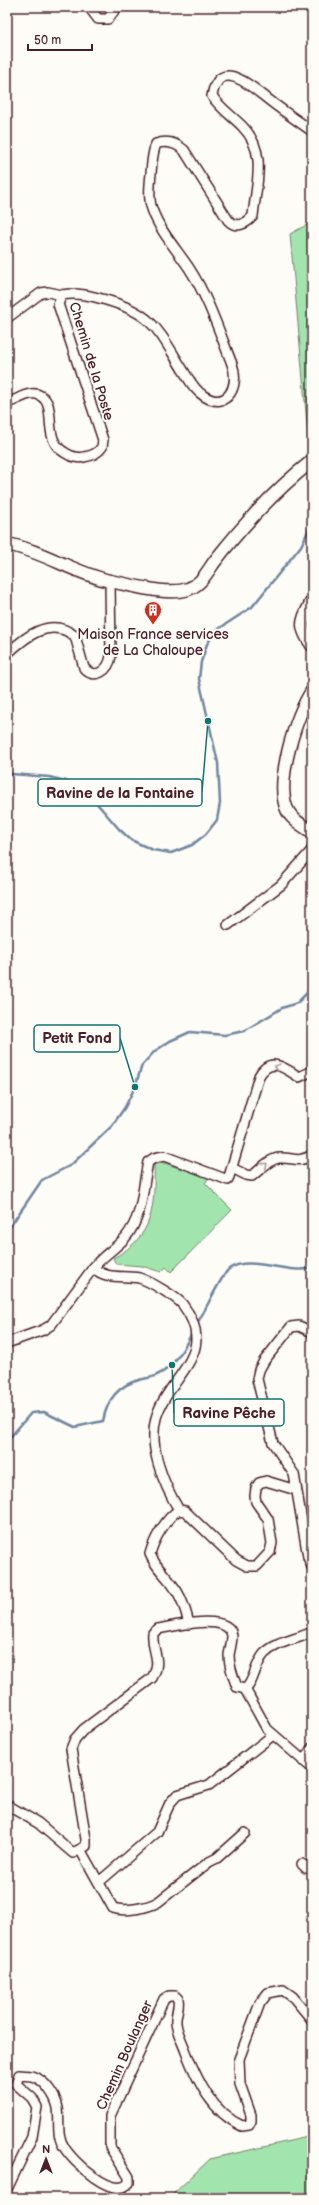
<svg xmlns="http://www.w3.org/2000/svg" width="319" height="2205" font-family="'Balsamiq Sans',sans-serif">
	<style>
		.green { fill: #a2e4ad; stroke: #76826c }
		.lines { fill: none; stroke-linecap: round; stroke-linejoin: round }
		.stream { stroke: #70869e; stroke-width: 2.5 }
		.minor-casing { stroke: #4a1f2b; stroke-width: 12 }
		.major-casing { stroke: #4a1f2b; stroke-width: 15 }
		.minor { stroke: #fdfcf7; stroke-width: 9 }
		.major { stroke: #fdfcf7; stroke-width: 12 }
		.oneway { stroke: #ac999b }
		.labels { text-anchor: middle; stroke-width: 4; stroke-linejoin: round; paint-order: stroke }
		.street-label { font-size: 14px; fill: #4a1f2b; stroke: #fdfcf7 }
		.poi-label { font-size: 14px; fill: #4a1f2b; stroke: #fdfcf7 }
		.leader { fill: none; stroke: #0f766e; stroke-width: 1.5 }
		.callout-dot { fill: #0f766e; stroke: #fdfcf7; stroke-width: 1.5 }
		.callout { fill: #fdfcf7; stroke: #0f766e; stroke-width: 1.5 }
		.callout-label { font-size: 15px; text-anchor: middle; font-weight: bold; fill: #4a1f2b }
	</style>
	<rect width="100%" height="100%" fill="#fdfcf7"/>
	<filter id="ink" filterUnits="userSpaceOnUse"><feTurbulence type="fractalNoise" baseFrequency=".025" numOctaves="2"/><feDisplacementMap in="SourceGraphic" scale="8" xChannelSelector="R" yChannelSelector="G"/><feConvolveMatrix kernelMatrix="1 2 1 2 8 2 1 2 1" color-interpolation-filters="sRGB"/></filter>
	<g filter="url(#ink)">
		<g class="green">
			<polygon points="312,222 312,480 290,234"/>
			<path d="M165,1163L181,1169L183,1166L210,1176L205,1183L232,1210L171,1272L166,1267L161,1272L142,1266L116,1264L113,1258C154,1237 155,1206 154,1164Z"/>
			<polygon points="312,2136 312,2198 169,2198 210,2159"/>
		</g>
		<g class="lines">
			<g class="stream">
				<polyline points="7,776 12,774 49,777 66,781 87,792 119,829 131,840 153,850 171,853 192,845 206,834 217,820 220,803 218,763 199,679 201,662 207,644 217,630 252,607 301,546 312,523"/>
				<polyline points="7,1231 42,1180 71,1165 112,1126 125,1107 135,1087 142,1065 155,1051 170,1041 190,1032 225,1035 244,1031 282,1008 297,1003 312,988"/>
				<path d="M196,1325C205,1312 220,1277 229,1269C249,1254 288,1275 312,1268"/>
				<path d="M7,1441L31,1413L44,1412L75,1427L103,1421C107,1400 119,1385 139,1380C145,1378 152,1378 157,1375C174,1368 184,1348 192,1333"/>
			</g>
			<g class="minor-casing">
				<g id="minor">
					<polyline points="89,7 98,19 108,19 117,7"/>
					<polyline points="7,318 41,293 48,292 62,295"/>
					<path d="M7,403C18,400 31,389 41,396C58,406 41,438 64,452C70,456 77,459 84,457C92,456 98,453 102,447L103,440L58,304L62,295C77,292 92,296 106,300C154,314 158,330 183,370C189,379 194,390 204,396C228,411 240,385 232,364C219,331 208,297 189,268C177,250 159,230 152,209C148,199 150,184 151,173C152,163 152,154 156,144C167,140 176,143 184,150L228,220C236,229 246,224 253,216C256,184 268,152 242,126C232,116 220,108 212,96C219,55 253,88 269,100C283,111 298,121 312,131"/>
					<path d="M7,654C25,637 50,616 75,636L84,668C95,681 109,670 111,656L110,581"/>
					<polyline points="228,925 281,885 312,850"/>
					<path d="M232,1168L246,1175L252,1176C260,1170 269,1159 279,1158C294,1157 297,1164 312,1155"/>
					<polyline points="312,1332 299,1326 291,1327 264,1361 259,1370 257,1379 273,1443 294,1474 308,1557 312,1567"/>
					<polyline points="7,1343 43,1330 51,1325 93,1268"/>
					<path d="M179,1510C164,1485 148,1448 156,1418C168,1376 220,1354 183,1305C178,1298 148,1280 139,1278C122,1275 108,1280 93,1268C102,1256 115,1249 125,1238C144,1215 142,1189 148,1162L154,1158L164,1156L228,1180L259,1076C270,1056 285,1068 299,1077L312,1071"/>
					<path d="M189,1624C186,1611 182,1597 174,1587C166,1575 155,1567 150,1554C154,1539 166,1518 179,1510L185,1511L236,1560L247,1566H257L270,1552L272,1543L268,1519L256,1502L255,1496L256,1488L259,1483L266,1481L296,1490"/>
					<polyline points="245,1689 267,1729 312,1768"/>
					<polyline points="303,1761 312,1748"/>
					<path d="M7,1805L38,1823L73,1853L86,1846V1839L71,1749L75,1739L84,1729L152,1678C163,1659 151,1652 153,1633L158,1629C174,1626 230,1612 232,1636C232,1642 230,1649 229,1655C229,1666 233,1677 237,1687L245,1689C254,1683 255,1664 264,1654C277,1641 297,1640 312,1632"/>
					<path d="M81,1851L113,1908C125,1912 147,1908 158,1902L209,1862L217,1858L245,1833"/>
					<polyline points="302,1864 306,1868 312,1863"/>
					<polyline points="99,1882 157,1832 170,1803 177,1795 209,1785 273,1735"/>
					<path d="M7,2189L32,2137L37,2107L32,2098L16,2084L19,2075C24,2076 30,2075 34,2077C45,2080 56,2097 58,2108C60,2121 56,2135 64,2147C73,2162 113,2200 129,2183V2177L110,2147V2116L164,1999L169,1996H175L178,1999C180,2007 175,2015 176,2023C177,2033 183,2043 186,2052C198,2082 212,2112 242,2126L249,2125L251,2121V2115L240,2084L239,2059L260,2003L268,1993L283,1990L293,1997L312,2020"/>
				</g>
			</g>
			<g class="major-casing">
				<g id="major">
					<path d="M7,544C43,551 74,573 110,581C131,585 168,596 188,589C201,585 207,572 215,561C244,524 275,490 312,461"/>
					<path d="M312,601C302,622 298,625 312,645"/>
					<path d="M312,691C296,716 276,778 286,807C290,819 302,825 312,832"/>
				</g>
			</g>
			<use href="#minor" class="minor"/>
			<use href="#major" class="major"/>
		</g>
		<defs><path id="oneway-chevron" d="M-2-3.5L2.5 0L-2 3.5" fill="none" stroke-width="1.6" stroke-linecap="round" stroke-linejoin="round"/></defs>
		<g class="oneway">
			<use href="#oneway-chevron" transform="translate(277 1067) rotate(-165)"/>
			<use href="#oneway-chevron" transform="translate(265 1165) rotate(-38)"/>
		</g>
	</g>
	<defs>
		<g id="building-pin" transform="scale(0.9)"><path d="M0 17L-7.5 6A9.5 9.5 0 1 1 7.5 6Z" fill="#c8321e" stroke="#fdfcf7"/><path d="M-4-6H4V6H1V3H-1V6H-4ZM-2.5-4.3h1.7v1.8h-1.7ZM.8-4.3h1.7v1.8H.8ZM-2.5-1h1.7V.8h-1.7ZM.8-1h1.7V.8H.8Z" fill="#fff"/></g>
	</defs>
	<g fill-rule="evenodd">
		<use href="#building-pin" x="153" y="610"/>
	</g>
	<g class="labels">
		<g class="street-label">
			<text transform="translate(92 361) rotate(73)" y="5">Chemin de la Poste</text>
			<text transform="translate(124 2055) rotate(-66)" y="5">Chemin Boulanger</text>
		</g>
		<g class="poi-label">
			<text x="153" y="639">Maison France services<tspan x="153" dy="16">de La Chaloupe</tspan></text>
		</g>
	</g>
	<path class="leader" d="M208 721L202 792M135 1087L120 1038M172 1365L174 1413"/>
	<g class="callout-dot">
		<circle cx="208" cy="721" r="4"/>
		<circle cx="135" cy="1087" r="4"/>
		<circle cx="172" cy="1365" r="4"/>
	</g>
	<g class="callout">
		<rect x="38" y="779" width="164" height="27" rx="4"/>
		<rect x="34" y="1025" width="86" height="27" rx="4"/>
		<rect x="174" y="1399" width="110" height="27" rx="4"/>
	</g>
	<g class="callout-label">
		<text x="120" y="798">Ravine de la Fontaine</text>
		<text x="77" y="1043">Petit Fond</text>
		<text x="229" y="1418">Ravine Pêche</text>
	</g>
	<rect width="319" height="2205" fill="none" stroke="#fdfcf7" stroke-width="24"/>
	<rect x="12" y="12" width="295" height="2181" fill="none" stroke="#4a1f2b" stroke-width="1.5" filter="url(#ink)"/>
	<g transform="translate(46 2159)" stroke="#fdfcf7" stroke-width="3" paint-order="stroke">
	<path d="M0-3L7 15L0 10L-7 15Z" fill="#4a1f2b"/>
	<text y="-6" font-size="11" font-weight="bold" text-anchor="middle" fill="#4a1f2b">N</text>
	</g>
	<path d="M28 44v6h64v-6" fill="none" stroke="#4a1f2b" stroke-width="2"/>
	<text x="34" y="44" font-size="12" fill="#4a1f2b" stroke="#fdfcf7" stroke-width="3" paint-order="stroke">50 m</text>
</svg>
